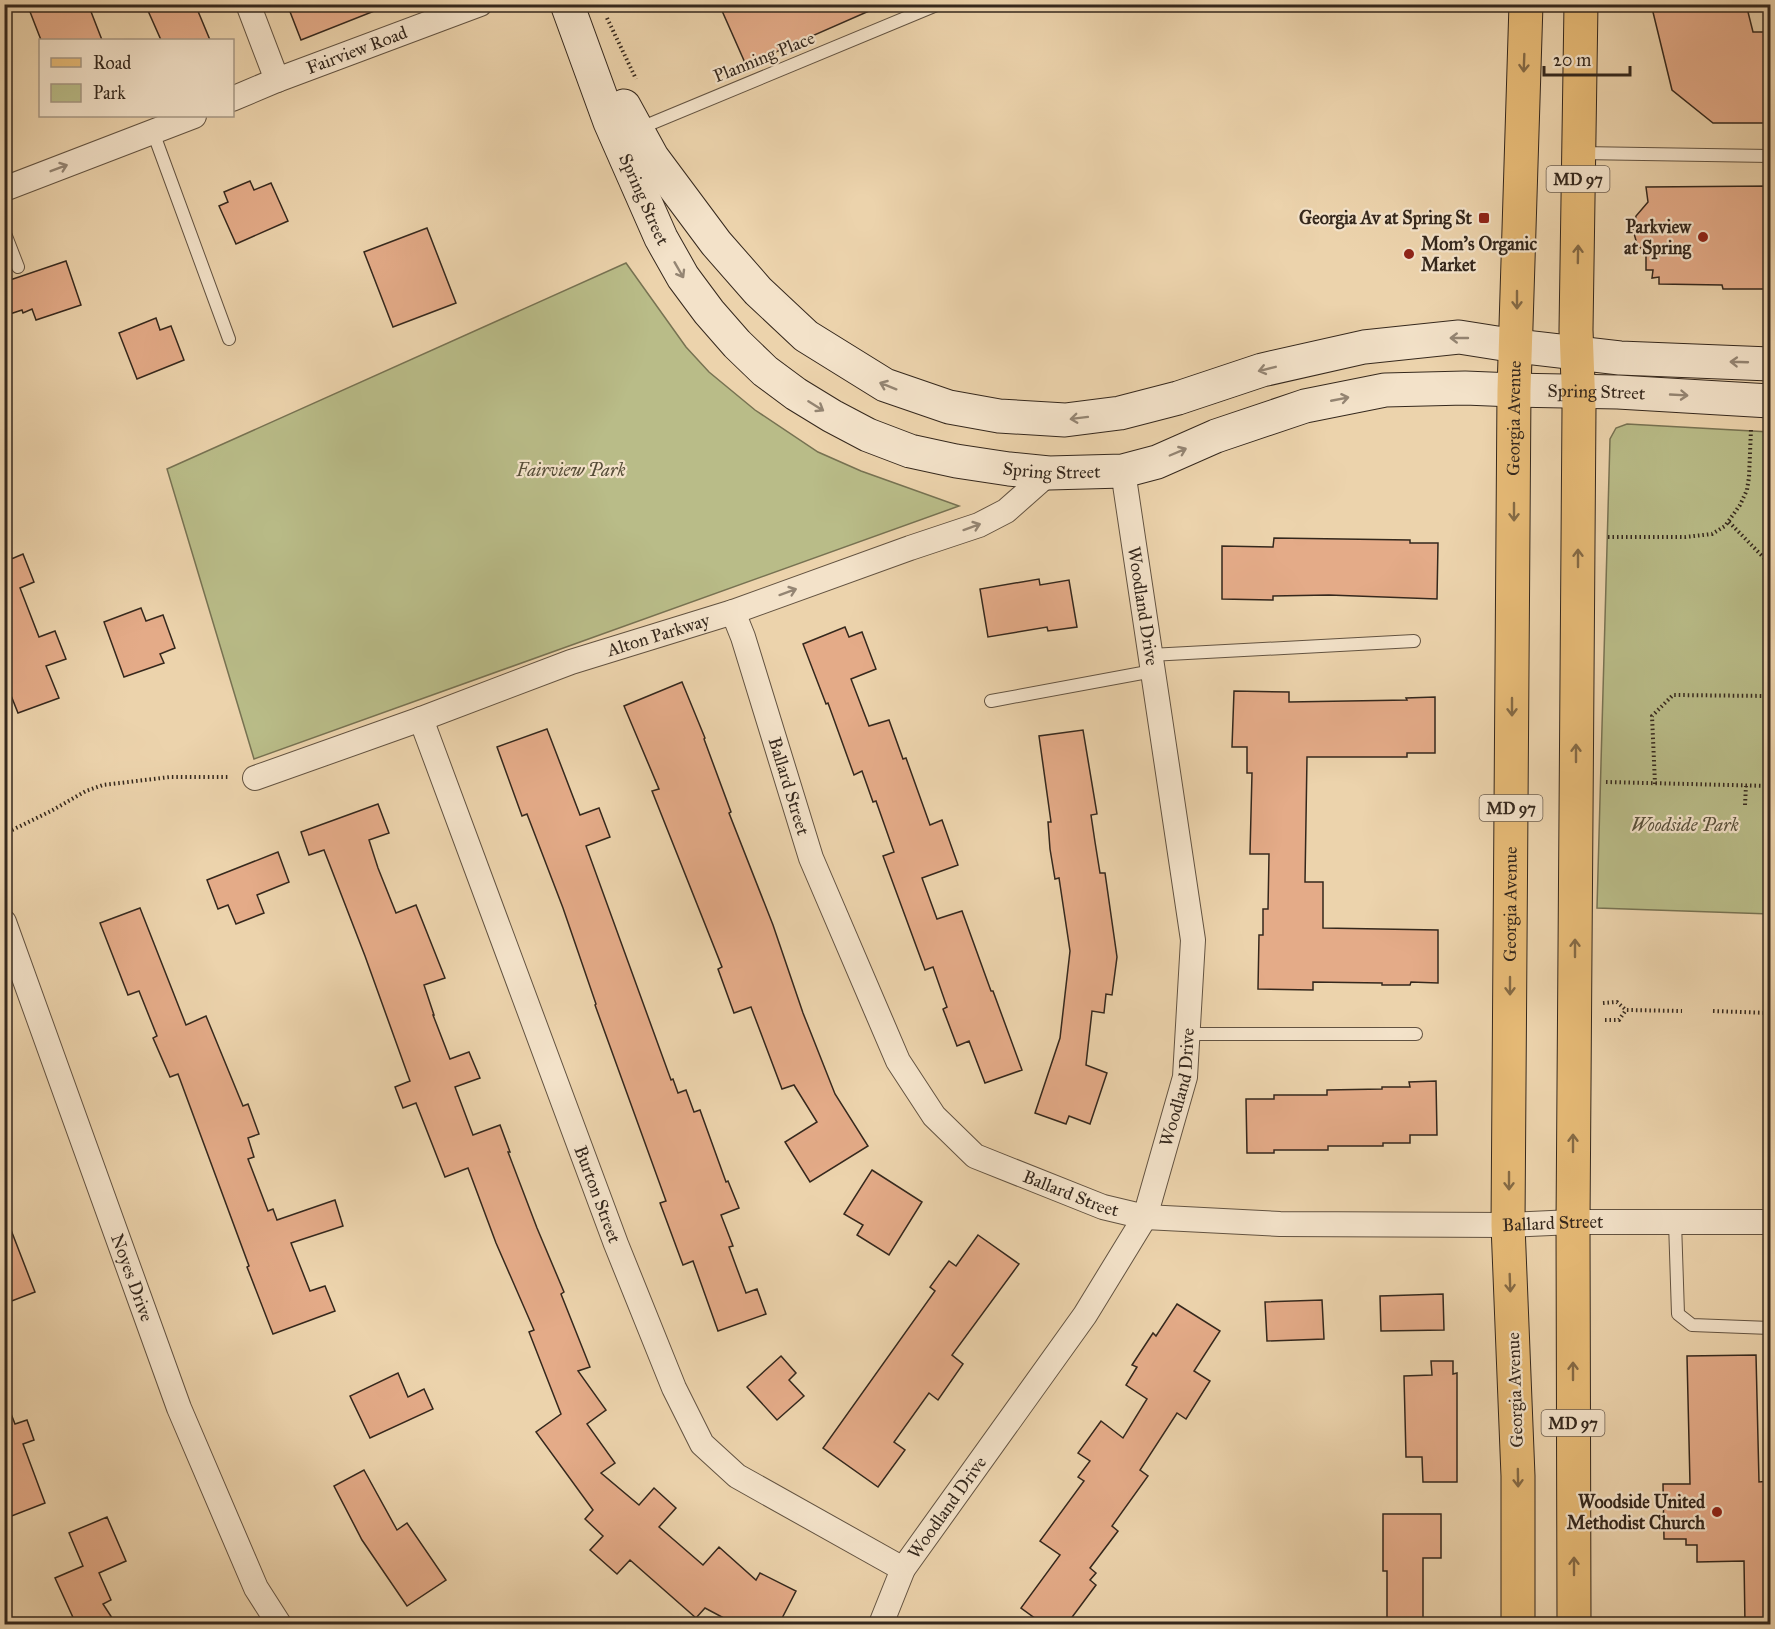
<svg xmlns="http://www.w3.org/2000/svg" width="1775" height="1629" font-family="'IM FELL Great Primer',serif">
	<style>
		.green { fill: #b9bc88; stroke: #777252; stroke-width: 1.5 }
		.building { fill: #e4ab88; stroke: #35281d; stroke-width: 1.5 }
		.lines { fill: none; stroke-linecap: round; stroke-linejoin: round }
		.lane-casing { stroke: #635341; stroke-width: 14 }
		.street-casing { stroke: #635341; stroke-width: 26 }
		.secondary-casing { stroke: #35281d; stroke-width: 35 }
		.primary-casing { stroke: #35281d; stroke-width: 35 }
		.path { stroke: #35281d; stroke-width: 4; stroke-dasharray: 1.5 3; stroke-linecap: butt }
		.lane { stroke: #f3e2c9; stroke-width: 12 }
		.street { stroke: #f3e2c9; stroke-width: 24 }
		.secondary { stroke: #f3e2c9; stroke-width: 33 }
		.primary { stroke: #e6ba76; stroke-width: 33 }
		.oneway { stroke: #856a45 }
		.oneway2 { stroke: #948573 }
		.poi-dot { fill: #8f2418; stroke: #f3e2c9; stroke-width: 2 }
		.labels { text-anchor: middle; stroke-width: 4.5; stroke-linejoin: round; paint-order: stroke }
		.shield { fill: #f3e2c9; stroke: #6e6051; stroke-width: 1.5 }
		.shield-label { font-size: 16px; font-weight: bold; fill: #35281d }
		.street-label { font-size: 18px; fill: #35281d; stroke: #f3e2c9 }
		.poi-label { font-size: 18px; font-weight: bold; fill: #35281d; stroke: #f3e2c9; text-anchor: end }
		.park-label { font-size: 18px; font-style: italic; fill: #564d38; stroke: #f3e2c9 }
	</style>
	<rect width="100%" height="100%" fill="#ecd3ac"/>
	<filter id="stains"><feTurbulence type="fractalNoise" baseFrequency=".00333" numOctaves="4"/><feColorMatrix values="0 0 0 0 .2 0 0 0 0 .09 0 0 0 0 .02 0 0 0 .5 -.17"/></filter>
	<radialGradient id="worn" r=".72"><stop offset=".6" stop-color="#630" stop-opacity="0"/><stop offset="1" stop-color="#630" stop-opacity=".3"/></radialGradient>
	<g class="green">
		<polygon points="626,263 686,347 709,372 755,410 818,452 861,471 959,506 254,759 167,469"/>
		<polygon points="1627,424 1770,432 1770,914 1597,908 1610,439 1616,428"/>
	</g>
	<g class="building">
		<polygon points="27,4 88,4 102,40 41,40"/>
		<polygon points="145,4 195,4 210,40 161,40"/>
		<polygon points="287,4 387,4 387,6 301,40"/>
		<polygon points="719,4 885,4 746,65"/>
		<polygon points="1651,4 1746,4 1753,32 1770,32 1770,123 1713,123 1672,90"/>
		<polygon points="250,181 254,190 271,183 288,221 236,244 219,206 228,202 224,192"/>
		<polygon points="1770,186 1770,289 1723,289 1722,285 1659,284 1659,277 1652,278 1653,270 1646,270 1646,254 1637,244 1633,230 1636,216 1648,202 1646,187"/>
		<polygon points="427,228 456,303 393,327 364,252"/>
		<polygon points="66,261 81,305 36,320 32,309 23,313 22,310 4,316 4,282"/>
		<polygon points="156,318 160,330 171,326 184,360 137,379 119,333"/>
		<polygon points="1274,538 1410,540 1410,543 1438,543 1437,599 1329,595 1273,596 1273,600 1222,599 1222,546 1273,547"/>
		<polygon points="4,553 6,553 9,560 23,554 34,582 20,588 39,637 55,631 66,659 46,666 59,698 18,713 4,678"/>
		<polygon points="1039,579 1040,585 1069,580 1077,627 1048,631 1047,627 988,637 980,589"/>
		<polygon points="141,608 146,621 163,615 175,648 160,654 164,663 124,677 104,622"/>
		<polygon points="845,627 849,637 862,632 876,669 851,679 869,726 889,720 903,759 906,758 930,825 942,820 958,865 922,878 937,919 962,911 991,991 993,991 1022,1070 985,1083 969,1041 957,1046 943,1009 947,1007 933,967 925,970 883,856 894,852 876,801 873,802 862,771 854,775 828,703 826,704 803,644"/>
		<polygon points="682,682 705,738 704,739 731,812 729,813 773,925 803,1013 835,1094 868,1146 810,1182 785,1142 817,1122 794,1085 782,1089 751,1007 734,1013 718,969 722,967 652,791 659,789 624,706"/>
		<polygon points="1234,691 1289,692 1289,702 1407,700 1406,698 1435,697 1435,753 1407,753 1407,757 1307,757 1305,882 1323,882 1323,928 1438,930 1438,983 1411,982 1410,985 1382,985 1382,983 1313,982 1313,990 1258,989 1259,935 1263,935 1263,909 1268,909 1269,854 1250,854 1252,773 1247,773 1247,747 1232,747"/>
		<polygon points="547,729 580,815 599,808 610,837 586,846 671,1080 673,1079 678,1093 686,1090 694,1112 700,1110 726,1182 728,1181 739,1208 721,1215 733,1246 729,1247 746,1293 757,1289 766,1314 718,1331 693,1261 683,1265 660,1203 666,1201 595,1005 596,1004 563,908 527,814 522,816 497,747"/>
		<polygon points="1083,730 1097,814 1091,815 1095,842 1100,873 1105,873 1117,957 1112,995 1106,994 1104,1013 1092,1011 1086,1065 1107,1073 1090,1124 1069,1116 1066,1124 1035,1113 1060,1038 1070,951 1059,878 1055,879 1050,849 1048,822 1051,822 1039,736"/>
		<polygon points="378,804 389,833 369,840 378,868 396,913 416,905 445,978 424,985 434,1015 433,1015 450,1059 469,1052 480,1078 455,1087 473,1135 500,1125 510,1152 508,1152 537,1228 564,1292 561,1294 590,1367 578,1371 606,1410 587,1424 615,1463 601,1473 639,1505 654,1488 676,1508 659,1527 703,1565 719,1547 756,1580 760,1573 796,1591 779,1624 735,1624 705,1608 696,1618 630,1560 617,1574 590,1550 603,1536 585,1519 593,1510 536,1432 561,1414 529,1332 534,1330 496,1243 468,1168 445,1177 416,1103 403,1108 395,1087 410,1081 365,956 324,850 309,855 301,832"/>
		<polygon points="278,852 289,882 257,895 264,913 236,924 228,905 218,909 207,880"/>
		<polygon points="140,908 186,1025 206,1016 243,1106 248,1104 259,1134 248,1138 254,1157 248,1159 268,1211 273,1209 277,1220 335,1200 343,1226 291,1243 310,1291 325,1286 335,1311 273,1334 247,1267 249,1266 178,1074 170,1077 153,1038 157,1036 139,991 128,995 100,923"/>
		<polygon points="1436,1081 1437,1135 1410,1135 1410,1143 1383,1143 1383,1146 1328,1146 1328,1150 1274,1150 1274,1153 1247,1153 1246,1099 1274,1099 1274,1095 1327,1095 1327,1090 1382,1089 1382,1087 1410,1087 1409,1082"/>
		<polygon points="872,1170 922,1202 889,1255 857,1235 863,1225 844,1214"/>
		<polygon points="4,1217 6,1217 35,1292 4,1304"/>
		<polygon points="978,1235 1019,1264 952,1355 963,1364 938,1400 929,1393 894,1442 905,1450 878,1487 823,1448 935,1291 930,1287 949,1261 956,1266"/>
		<polygon points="1443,1294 1444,1330 1381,1331 1380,1296"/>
		<polygon points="1322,1300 1324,1339 1267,1341 1265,1302"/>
		<polygon points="1177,1304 1220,1331 1194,1371 1210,1381 1186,1419 1177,1413 1140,1470 1148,1476 1112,1526 1118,1531 1090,1568 1096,1573 1090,1580 1096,1585 1067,1624 1043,1624 1021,1608 1060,1555 1040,1541 1084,1481 1078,1477 1090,1461 1078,1453 1101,1421 1123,1438 1147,1399 1126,1385 1137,1367 1132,1365 1153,1333 1156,1336"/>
		<polygon points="1756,1355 1759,1482 1770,1481 1770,1624 1745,1624 1744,1561 1697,1562 1697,1545 1686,1545 1686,1539 1664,1539 1663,1484 1690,1484 1687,1356"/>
		<polygon points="781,1356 796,1373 789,1380 804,1396 777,1420 747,1387"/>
		<polygon points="1431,1361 1453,1361 1453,1374 1457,1373 1457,1482 1423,1482 1422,1457 1406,1457 1404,1376 1432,1375"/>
		<polygon points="398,1373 408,1397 424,1389 433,1409 370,1438 350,1396"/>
		<polygon points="6,1401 15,1424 27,1420 34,1440 23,1444 45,1503 4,1519 4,1402"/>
		<polygon points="364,1470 397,1530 407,1523 446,1580 407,1606 362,1540 334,1486"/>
		<polygon points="1383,1514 1441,1514 1441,1558 1423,1558 1423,1624 1387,1624 1387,1571 1383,1571"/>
		<polygon points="107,1517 126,1561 99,1573 111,1600 103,1604 116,1624 76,1624 55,1578 83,1566 69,1533"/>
	</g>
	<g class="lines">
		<g class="lane-casing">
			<g id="lane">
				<polyline points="638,129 939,4"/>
				<polyline points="153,132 229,339"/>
				<polyline points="1580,153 1770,156"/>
				<polyline points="4,231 18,267"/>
				<polyline points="1150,655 1414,641"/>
				<polyline points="991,701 1153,671"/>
				<polyline points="1187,1034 1416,1034"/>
				<polyline points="1675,1222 1678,1314 1692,1325 1770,1328"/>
			</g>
		</g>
		<g class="street-casing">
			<g id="street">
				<polyline points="248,4 277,80"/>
				<path id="s1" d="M232,99L277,80L480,4"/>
				<polyline points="4,189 194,116"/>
				<path id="s2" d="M733,612L743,637L811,858L898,1061L934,1116L975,1156L1103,1207L1145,1217L1280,1224L1508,1225L1573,1222H1770"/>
				<path id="s3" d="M421,719L616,1244L674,1388L702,1444L737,1476L903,1569"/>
				<path id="s4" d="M255,778L421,719L571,662L733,612L910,548L979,525L1006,511L1049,473"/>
				<path id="s5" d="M4,922L179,1408L256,1588L279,1624"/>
				<path id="s6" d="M881,1624L903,1569L1085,1315L1145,1217L1185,1077L1193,940L1123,471"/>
			</g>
		</g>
		<g class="secondary-casing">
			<g id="secondary">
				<path id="s7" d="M567,4L610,122L661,238L683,277L709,312L737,344L765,371L796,394L832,416L868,435L910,451L956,461L1009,469L1049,473L1123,471L1157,462L1216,436L1305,406L1385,390L1465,388L1514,390L1618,392L1770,401"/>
				<polyline points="624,106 652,157 716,243 758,291 806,336 885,385 949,407 999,416 1065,420 1120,413 1178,398 1262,370 1364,347 1459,337 1516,346 1620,358 1770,364"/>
			</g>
		</g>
		<g class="primary-casing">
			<g id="primary">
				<path id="s8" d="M1518,1624V1476L1508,1225L1514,390L1526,4"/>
				<polyline points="1574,1624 1573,1222 1579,408 1576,330 1581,4"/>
			</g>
		</g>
		<g class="path">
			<polyline points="607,18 636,79"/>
			<polyline points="1729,522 1770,564"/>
			<polyline points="1608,537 1685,537 1712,534 1725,526 1740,505 1747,490 1749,477 1751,429"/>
			<polyline points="1606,782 1770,786"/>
			<polyline points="1655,784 1652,716 1673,695 1768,696"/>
			<polyline points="1769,786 1766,605 1770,600"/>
			<polyline points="1745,805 1746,786"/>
			<polyline points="4,834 51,811 86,791 103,785 170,777 230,777"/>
			<polyline points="1603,1003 1617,1002 1626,1010 1682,1011"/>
			<polyline points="1713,1011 1770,1013"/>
			<polyline points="1605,1020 1619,1020 1626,1010"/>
		</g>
		<use href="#lane" class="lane"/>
		<use href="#street" class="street"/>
		<use href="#secondary" class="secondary"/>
		<use href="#primary" class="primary"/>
	</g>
	<defs><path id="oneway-shaft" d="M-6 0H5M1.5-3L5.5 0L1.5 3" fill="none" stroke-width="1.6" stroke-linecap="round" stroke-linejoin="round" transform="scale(1.5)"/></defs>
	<g class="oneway">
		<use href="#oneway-shaft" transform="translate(1524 63) rotate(92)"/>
		<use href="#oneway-shaft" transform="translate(1578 254) rotate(-89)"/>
		<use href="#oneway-shaft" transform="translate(1517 300) rotate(90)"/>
		<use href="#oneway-shaft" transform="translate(1514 512) rotate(90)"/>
		<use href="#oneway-shaft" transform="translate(1578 558) rotate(-90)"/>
		<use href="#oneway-shaft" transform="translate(1512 707) rotate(90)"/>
		<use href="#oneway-shaft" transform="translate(1576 753) rotate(-90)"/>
		<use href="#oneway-shaft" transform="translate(1575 948) rotate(-90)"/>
		<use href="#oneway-shaft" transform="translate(1510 986) rotate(90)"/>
		<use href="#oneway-shaft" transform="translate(1573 1143) rotate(-90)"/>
		<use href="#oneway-shaft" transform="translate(1509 1181) rotate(90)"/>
		<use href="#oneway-shaft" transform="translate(1510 1283) rotate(88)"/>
		<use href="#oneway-shaft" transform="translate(1573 1371) rotate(-90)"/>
		<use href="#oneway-shaft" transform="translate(1518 1478) rotate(89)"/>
		<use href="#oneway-shaft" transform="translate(1574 1566) rotate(-90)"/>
	</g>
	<g class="oneway2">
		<use href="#oneway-shaft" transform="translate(59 168) rotate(-21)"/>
		<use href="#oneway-shaft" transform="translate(679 270) rotate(60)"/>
		<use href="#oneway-shaft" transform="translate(1459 338) rotate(180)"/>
		<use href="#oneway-shaft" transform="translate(1739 362) rotate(-178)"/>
		<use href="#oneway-shaft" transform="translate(1267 369) rotate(166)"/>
		<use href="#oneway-shaft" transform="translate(888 386) rotate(-158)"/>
		<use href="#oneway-shaft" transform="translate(1679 395) rotate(3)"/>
		<use href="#oneway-shaft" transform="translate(1340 399) rotate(-11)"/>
		<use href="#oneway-shaft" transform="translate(816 406) rotate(32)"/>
		<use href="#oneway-shaft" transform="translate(1079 418) rotate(173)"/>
		<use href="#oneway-shaft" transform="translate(1178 452) rotate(-23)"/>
		<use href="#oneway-shaft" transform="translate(972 527) rotate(-20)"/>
		<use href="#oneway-shaft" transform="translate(788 592) rotate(-20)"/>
	</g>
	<g class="poi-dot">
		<rect x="1478" y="212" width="12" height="12" rx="3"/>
		<circle cx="1703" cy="237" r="6"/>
		<circle cx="1409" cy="254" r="6"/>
		<circle cx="1717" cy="1512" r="6"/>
	</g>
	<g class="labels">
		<g class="shield">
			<rect x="1546.5" y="166" width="63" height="26" rx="4.5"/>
			<rect x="1479.5" y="795" width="63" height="26" rx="4.5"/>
			<rect x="1541.5" y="1410" width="63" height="26" rx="4.5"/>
		</g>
		<g class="shield-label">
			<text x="1578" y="185">MD 97</text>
			<text x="1511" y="814">MD 97</text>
			<text x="1573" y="1429">MD 97</text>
		</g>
		<g class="street-label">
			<text dy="6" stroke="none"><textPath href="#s1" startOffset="134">Fairview Road</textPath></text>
			<text transform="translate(764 57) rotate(-22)" y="6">Planning Place</text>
			<text dy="6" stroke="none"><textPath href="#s7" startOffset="210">Spring Street</textPath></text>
			<text dy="6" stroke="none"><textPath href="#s7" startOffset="1290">Spring Street</textPath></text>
			<text dy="6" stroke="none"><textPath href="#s8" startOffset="1206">Georgia Avenue</textPath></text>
			<text dy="6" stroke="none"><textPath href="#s7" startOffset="732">Spring Street</textPath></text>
			<text transform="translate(1143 606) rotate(81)" y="6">Woodland Drive</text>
			<text dy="6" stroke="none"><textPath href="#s4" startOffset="428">Alton Parkway</textPath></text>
			<text dy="6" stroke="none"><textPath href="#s2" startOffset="183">Ballard Street</textPath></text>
			<text dy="6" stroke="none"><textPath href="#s8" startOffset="720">Georgia Avenue</textPath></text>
			<text dy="6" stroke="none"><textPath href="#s6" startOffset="621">Woodland Drive</textPath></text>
			<text dy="6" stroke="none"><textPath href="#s2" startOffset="705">Ballard Street</textPath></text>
			<text dy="6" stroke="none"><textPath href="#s3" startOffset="507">Burton Street</textPath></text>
			<text dy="6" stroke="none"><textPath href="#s2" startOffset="1191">Ballard Street</textPath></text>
			<text dy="6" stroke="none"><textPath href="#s5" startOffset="378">Noyes Drive</textPath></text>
			<text transform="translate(1515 1390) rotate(-92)" y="6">Georgia Avenue</text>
			<text dy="6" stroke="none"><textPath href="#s6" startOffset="135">Woodland Drive</textPath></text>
		</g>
		<g class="poi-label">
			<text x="1472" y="224">Georgia Av at Spring St</text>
			<text x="1691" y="233">Parkview<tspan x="1691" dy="21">at Spring</tspan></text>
			<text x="1421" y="250" text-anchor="start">Mom's Organic<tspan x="1421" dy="21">Market</tspan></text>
			<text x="1705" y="1508">Woodside United<tspan x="1705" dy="21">Methodist Church</tspan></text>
		</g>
		<g class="park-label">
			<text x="571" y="476">Fairview Park</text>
			<text x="1685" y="831">Woodside Park</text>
		</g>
	</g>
	<rect width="1775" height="1629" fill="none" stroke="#ecd3ac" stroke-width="24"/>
	<rect x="6" y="6" width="1763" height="1617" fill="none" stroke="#35281d" stroke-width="3"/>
	<rect x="12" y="12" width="1751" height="1605" fill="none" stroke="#35281d" stroke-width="1.5"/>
	<rect x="39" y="39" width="195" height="78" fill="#f3e2c9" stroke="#a79884" stroke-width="1.5"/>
	<rect x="51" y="58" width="30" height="9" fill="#e6ba76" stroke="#a79884" stroke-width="1.5"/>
	<text x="93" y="69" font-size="18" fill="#35281d">Road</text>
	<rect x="51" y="84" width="30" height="18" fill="#b9bc88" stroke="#a79884" stroke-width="1.5"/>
	<text x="93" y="99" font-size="18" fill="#35281d">Park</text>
	<path d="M1544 66v9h86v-9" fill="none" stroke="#35281d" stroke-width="3"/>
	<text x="1553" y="66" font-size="18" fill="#35281d" stroke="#f3e2c9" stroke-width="4.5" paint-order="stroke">20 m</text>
	<rect width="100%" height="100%" filter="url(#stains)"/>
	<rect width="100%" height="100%" fill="url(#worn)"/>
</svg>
